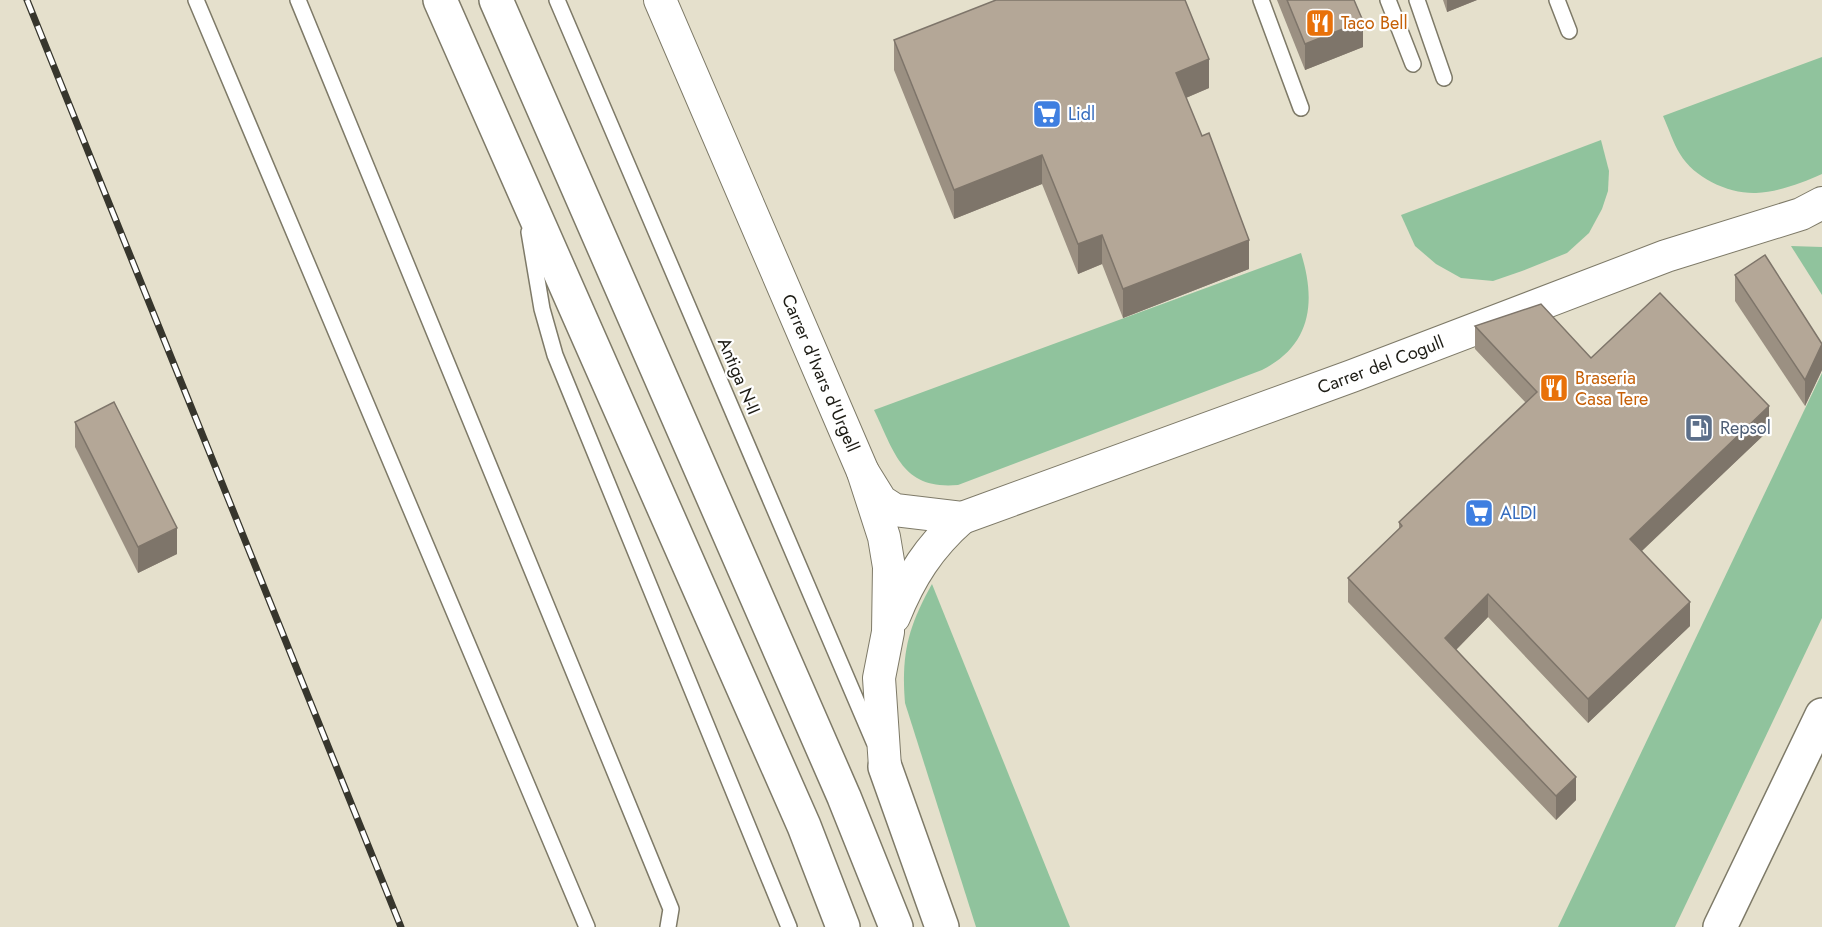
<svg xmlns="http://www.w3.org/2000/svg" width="1822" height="927" font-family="Jost,sans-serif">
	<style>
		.green { fill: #90c39d }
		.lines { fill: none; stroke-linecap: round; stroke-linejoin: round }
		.lane-casing { stroke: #7e7a68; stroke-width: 18 }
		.street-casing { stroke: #7e7a68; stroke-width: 34 }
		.secondary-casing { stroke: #7e7a68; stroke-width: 36 }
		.highway-casing { stroke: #7e7a68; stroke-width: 36 }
		.lane { stroke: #fff; stroke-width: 15 }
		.street { stroke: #fff; stroke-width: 32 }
		.secondary { stroke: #fff; stroke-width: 33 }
		.highway { stroke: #fff; stroke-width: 33 }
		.rail-casing { stroke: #37362d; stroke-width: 7 }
		.rail { stroke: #fff; stroke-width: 4.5; stroke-dasharray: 14; stroke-linecap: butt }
		.wall { fill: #9b9082 }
		.shaded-wall { fill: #7e756a }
		.building { fill: #b4a797; stroke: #7e756a; stroke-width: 1.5 }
		.labels { text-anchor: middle; stroke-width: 4.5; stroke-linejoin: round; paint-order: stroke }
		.food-label { font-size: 18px; fill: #c56008; stroke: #fff; text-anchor: start }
		.shop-label { font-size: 18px; fill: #366cbe; stroke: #fff; text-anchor: start }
		.street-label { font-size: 18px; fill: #1d1c15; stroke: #fff }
		.service-label { font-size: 18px; fill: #4e5e75; stroke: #fff; text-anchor: start }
	</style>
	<rect width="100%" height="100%" fill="#e5e0cc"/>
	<g class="green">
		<path d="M1822,57V174C1802,183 1778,192 1756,193C1729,194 1694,178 1680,154C1673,143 1669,129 1663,116Z"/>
		<polygon points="1601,140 1609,171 1608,191 1602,209 1589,233 1567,253 1522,271 1493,281 1461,278 1436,264 1415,246 1401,215"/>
		<polygon points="1791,246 1822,247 1822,295"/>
		<path d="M1301,253C1316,301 1312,345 1262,370L958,485C902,490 895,453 874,410Z"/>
		<polygon points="1822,373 1822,618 1675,927 1558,927"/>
		<path d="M932,584L1070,927H976L905,703C901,654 908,627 932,584Z"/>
	</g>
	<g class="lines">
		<g class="lane-casing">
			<g id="lane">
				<polyline points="196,0 587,927"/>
				<polyline points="298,0 671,909 668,927"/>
				<polyline points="557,0 874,742"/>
				<polyline points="1261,0 1301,108"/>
				<polyline points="1388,0 1413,64"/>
				<polyline points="1417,0 1444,78"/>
				<polyline points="1557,0 1569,31"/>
				<polyline points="529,232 542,309 555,355 789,927"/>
			</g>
		</g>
		<g class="street-casing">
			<g id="street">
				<path id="s1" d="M660,0L863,472L884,537L889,567L888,632L879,678L885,767"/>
				<path id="s2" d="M863,472L881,501L895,510L962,518L1352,376L1666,256L1801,214L1822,203"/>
				<path d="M894,617C910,577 929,547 962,518"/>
			</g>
		</g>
		<g class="secondary-casing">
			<polyline id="secondary" points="1720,927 1822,715"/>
		</g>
		<g class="highway-casing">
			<g id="highway">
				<polyline points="440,0 804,826 843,927"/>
				<polyline points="496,0 844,797 896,927"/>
				<polyline points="885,767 942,927"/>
			</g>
		</g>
		<use href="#lane" class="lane"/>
		<use href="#street" class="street"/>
		<use href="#secondary" class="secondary"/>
		<use href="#highway" class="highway"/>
		<g class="rail-casing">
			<polyline id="rail" points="27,0 401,927"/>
		</g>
		<use href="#rail" class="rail"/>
	</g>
	<g class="wall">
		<polygon points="1277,0 1354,0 1363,47 1305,70"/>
		<polygon points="1443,0 1477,0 1447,12"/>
		<polygon points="894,40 1209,88 1186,98 1249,269 1123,318 1102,264 1078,274 1042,184 954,219 894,70"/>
		<polygon points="1735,275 1822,344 1822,370 1805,406 1735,301"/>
		<polygon points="1475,326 1591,358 1769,430 1642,551 1690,626 1588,723 1488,617 1456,650 1576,800 1556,820 1348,602 1348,578 1399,530 1399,522 1526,403 1475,349"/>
		<polygon points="75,422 177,554 138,573 75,447"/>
	</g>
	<g class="shaded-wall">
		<polygon points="1447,0 1477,0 1447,12"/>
		<polygon points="1363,21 1363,47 1305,70 1305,44"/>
		<polygon points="1209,59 1209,88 1176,102 1176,73"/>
		<polygon points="1042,155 1042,184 954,219 954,190"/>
		<polygon points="1102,235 1102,264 1078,274 1078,244"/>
		<polygon points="1249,240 1249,269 1123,318 1123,289"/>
		<polygon points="1822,344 1822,370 1805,406 1805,380"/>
		<polygon points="1769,406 1769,430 1630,562 1630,539"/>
		<polygon points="177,528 177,554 138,573 138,547"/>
		<polygon points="1488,594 1488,617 1445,661 1445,638"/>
		<polygon points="1690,602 1690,626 1588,723 1588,699"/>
		<polygon points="1576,777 1576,800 1556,820 1556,796"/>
	</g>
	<g class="building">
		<polygon points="996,0 1185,0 1209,59 1176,73 1202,136 1209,133 1249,240 1123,289 1102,235 1078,244 1042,155 954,190 894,40"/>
		<polygon points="1287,0 1354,0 1363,21 1305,44"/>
		<polygon points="1765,255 1822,344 1805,380 1735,275"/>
		<polygon points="1660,293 1769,406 1630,539 1690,602 1588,699 1488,594 1445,638 1576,777 1556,796 1348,578 1402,526 1399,522 1537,392 1475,326 1541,304 1591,358"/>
		<polygon points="114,402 177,528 138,547 75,422"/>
	</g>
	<defs>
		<g id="restaurant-square" transform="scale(1.5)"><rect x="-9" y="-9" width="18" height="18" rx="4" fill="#e8710a" stroke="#fff"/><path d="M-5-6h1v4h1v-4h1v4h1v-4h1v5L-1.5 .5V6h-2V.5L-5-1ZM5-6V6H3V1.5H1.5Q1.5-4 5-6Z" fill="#fff"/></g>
		<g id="supermarket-square" transform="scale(1.5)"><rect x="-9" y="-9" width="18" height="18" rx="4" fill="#3f7fe0" stroke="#fff"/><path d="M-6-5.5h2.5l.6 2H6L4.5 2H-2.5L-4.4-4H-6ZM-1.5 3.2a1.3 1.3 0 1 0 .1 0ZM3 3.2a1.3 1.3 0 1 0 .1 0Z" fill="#fff"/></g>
		<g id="fuel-square" transform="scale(1.5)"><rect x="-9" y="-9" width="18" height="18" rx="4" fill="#5c6f8a" stroke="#fff"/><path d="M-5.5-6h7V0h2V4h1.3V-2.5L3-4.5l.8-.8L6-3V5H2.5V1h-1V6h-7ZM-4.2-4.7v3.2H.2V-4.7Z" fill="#fff"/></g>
	</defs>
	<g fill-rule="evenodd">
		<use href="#restaurant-square" x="1320" y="23"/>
		<use href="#supermarket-square" x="1047" y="114"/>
		<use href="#restaurant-square" x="1554" y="388"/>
		<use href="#fuel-square" x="1699" y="428"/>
		<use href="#supermarket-square" x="1479" y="513"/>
	</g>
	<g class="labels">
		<g class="food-label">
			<text x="1341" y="29">Taco Bell</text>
			<text x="1575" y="384">Braseria<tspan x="1575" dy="21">Casa Tere</tspan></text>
		</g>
		<g class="shop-label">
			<text x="1068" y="120">Lidl</text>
			<text x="1500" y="519">ALDI</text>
		</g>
		<g class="street-label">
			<text dy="6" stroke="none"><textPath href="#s2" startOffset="564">Carrer del Cogull</textPath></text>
			<text dy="6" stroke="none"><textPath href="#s1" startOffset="406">Carrer d'Ivars d'Urgell</textPath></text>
			<text transform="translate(739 376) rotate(67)" y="6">Antiga N-II</text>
		</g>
		<g class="service-label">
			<text x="1720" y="434">Repsol</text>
		</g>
	</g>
</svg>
